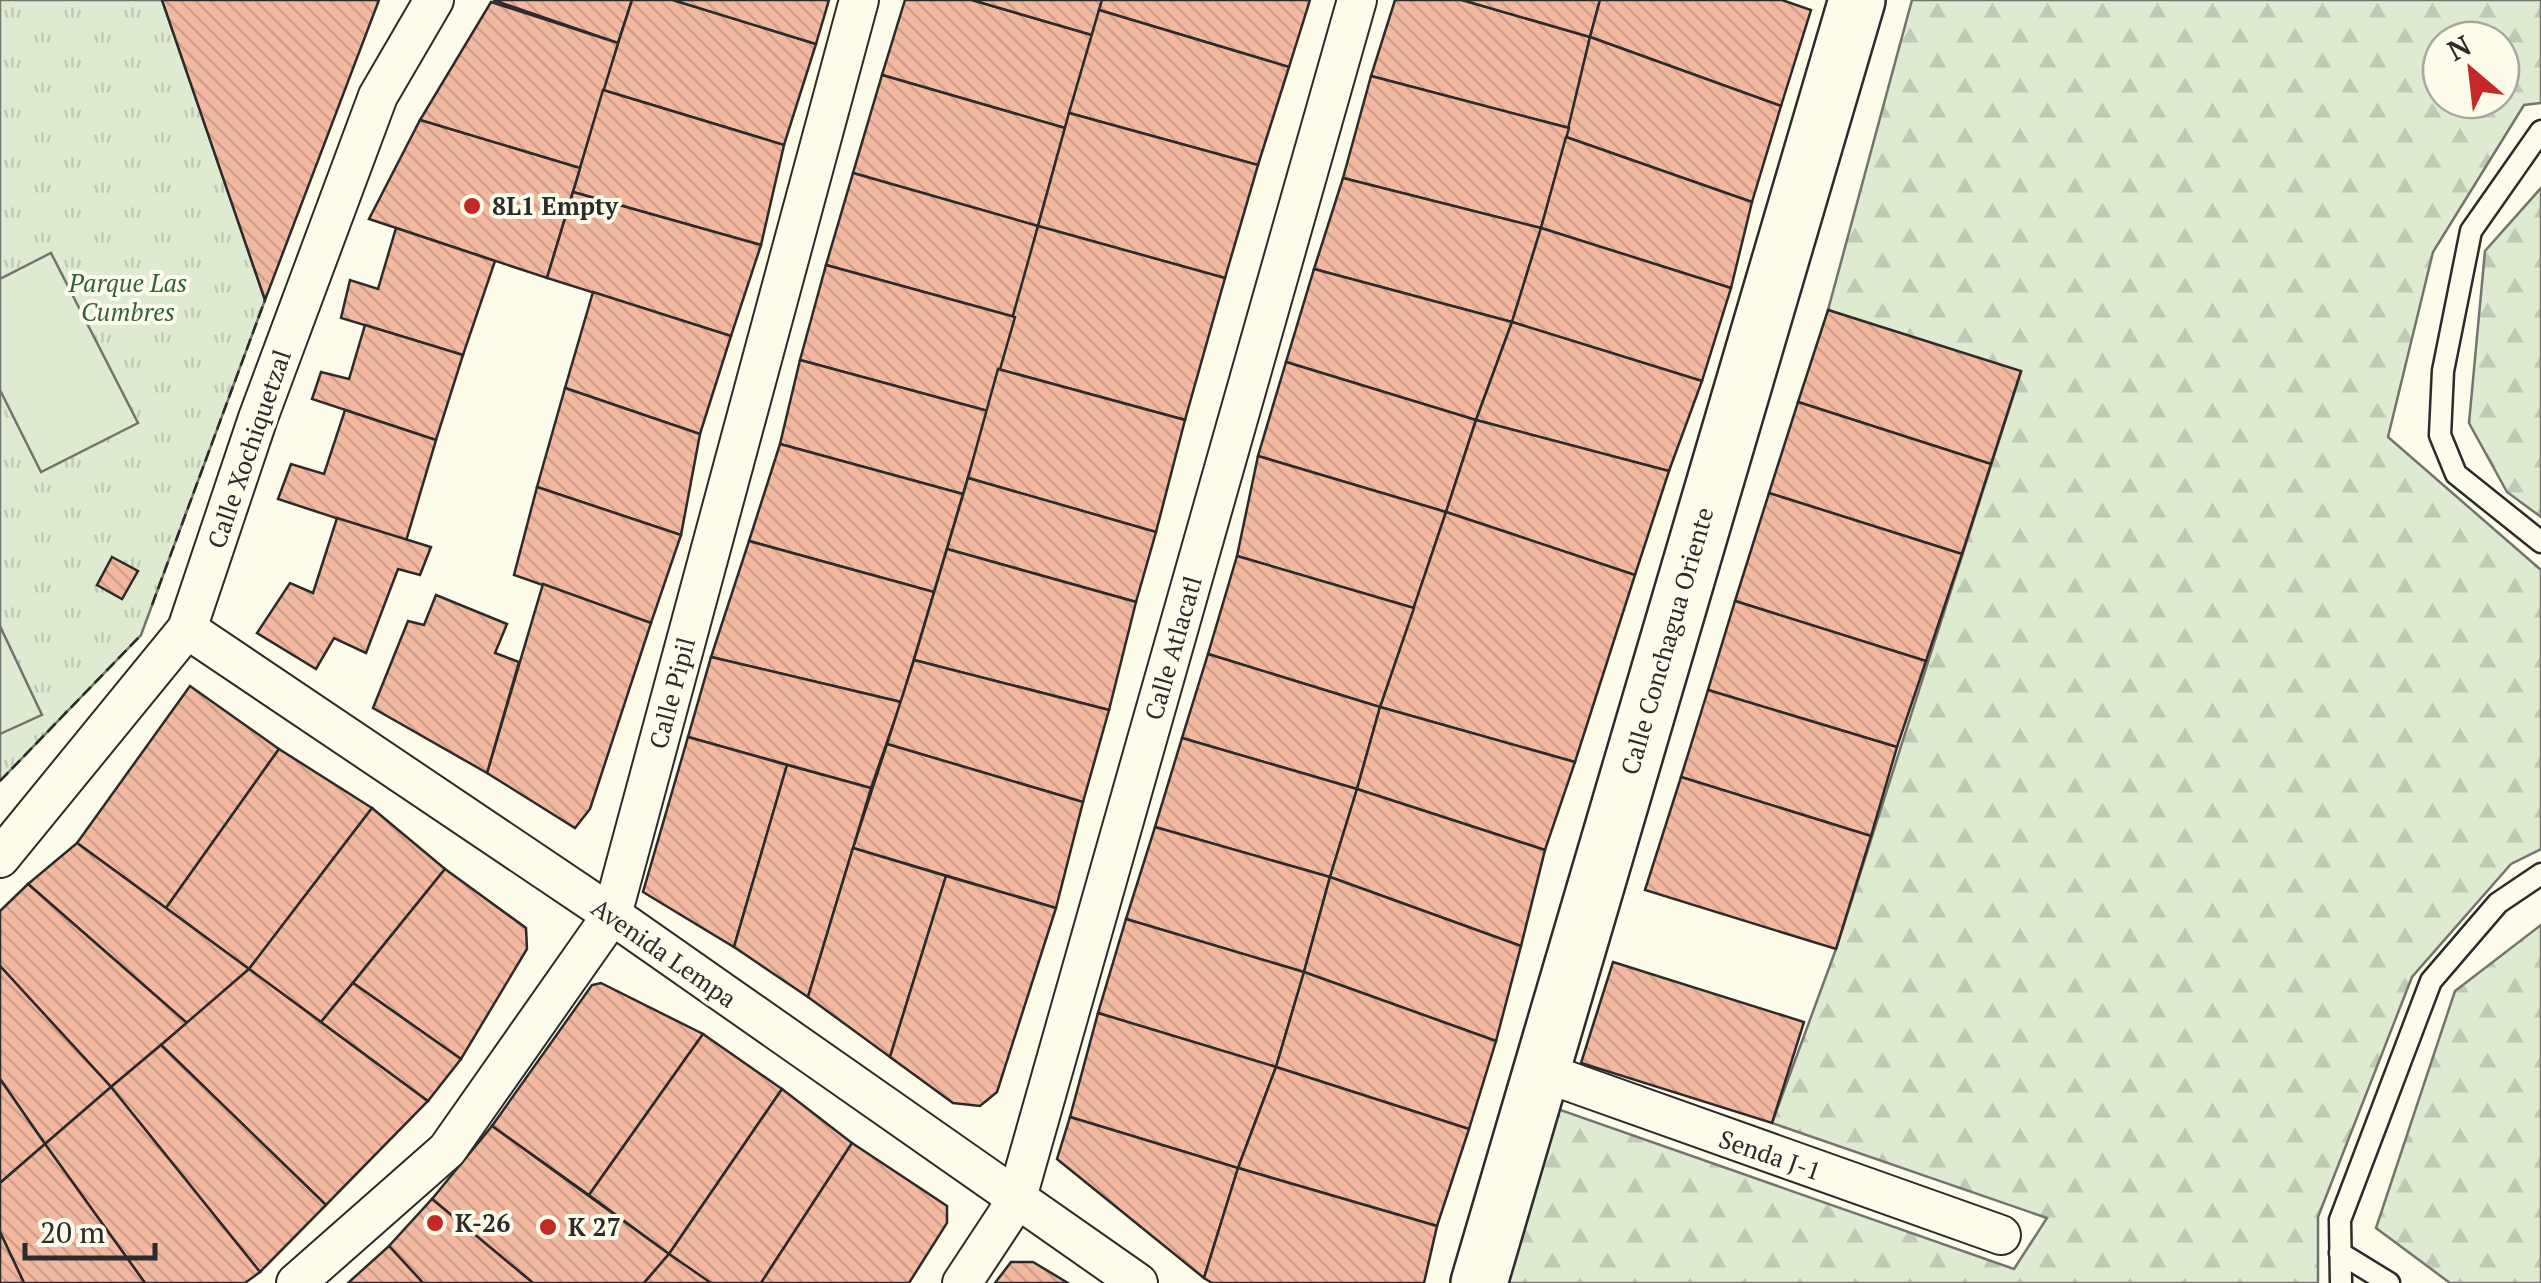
<svg xmlns="http://www.w3.org/2000/svg" width="2541" height="1283" font-family="'PT Serif',serif">
	<style>
		.grass { fill: url(#grass-tufts); stroke: #74746e; stroke-width: 2.5 }
		.forest { fill: url(#forest-firs); stroke: #74746e; stroke-width: 2.5; fill-rule: evenodd }
		.pitch { fill: #deebd1; stroke: #74746e; stroke-width: 2.5 }
		.building { fill: url(#building-back-hatch); stroke: #2b2b2b; stroke-width: 2.5 }
		.lines { fill: none; stroke-linecap: round; stroke-linejoin: round }
		.service-casing { stroke: #2b2b2b; stroke-width: 25 }
		.minor-casing { stroke: #2b2b2b; stroke-width: 42 }
		.secondary-casing { stroke: #2b2b2b; stroke-width: 60 }
		.service { stroke: #fdfbea; stroke-width: 20 }
		.minor { stroke: #fdfbea; stroke-width: 38 }
		.secondary { stroke: #fdfbea; stroke-width: 55 }
		.fence { stroke: #2b2b2b; stroke-width: 2.5; stroke-dasharray: 12 5; stroke-linecap: butt }
		.poi-dot { fill: #c62828; stroke: #fdfbea; stroke-width: 4 }
		.labels { text-anchor: middle; stroke-width: 8; stroke-linejoin: round; paint-order: stroke }
		.poi-label { font-size: 25px; font-weight: bold; fill: #2b2b2b; stroke: #fdfbea; text-anchor: start }
		.park-label { font-size: 25px; font-style: italic; fill: #34623c; stroke: #fdfbea }
		.street-label { font-size: 25px; fill: #2b2b2b; stroke: #fdfbea }
	</style>
	<defs>
		<pattern id="grass-tufts" width="24" height="20" patternUnits="userSpaceOnUse" patternTransform="scale(2.5)"><rect width="24" height="20" fill="#deebd1"/><path d="M3 7l-1-3M5 7V3M7 7l1-3M15 17l-1-3M17 17v-4M19 17l1-3" fill="none" stroke="#bfcab4"/></pattern>
		<pattern id="forest-firs" width="22" height="20" patternUnits="userSpaceOnUse" patternTransform="scale(2.5)"><rect width="22" height="20" fill="#deebd1"/><path d="M5 1l3.5 6h-7zM16 11l3.5 6h-7z" fill="#bfcab4"/></pattern>
		<pattern id="building-back-hatch" width="6" height="6" patternUnits="userSpaceOnUse" patternTransform="scale(2.5)"><rect width="6" height="6" fill="#f2b8a0"/><path d="M-1 5l2 2M0 0l6 6M5-1l2 2" fill="none" stroke="#d09e8a"/></pattern>
	</defs>
	<rect width="100%" height="100%" fill="#fdfbea"/>
	<polygon class="grass" points="0,0 162,0 265,300 141,635 0,781"/>
	<g class="forest">
		<path d="M1912,0H2541V103L2524,105L2433,252L2388,437L2541,570V849L2511,864L2412,977L2318,1217V1283H1505L1555,1108L2014,1269L2047,1218L1772,1123L1836,949L2021,372L1828,310ZM2441,40H2501V100H2441Z"/>
		<polygon points="2541,188 2541,517 2507,492 2469,423 2485,251"/>
		<polygon points="2541,925 2541,1283 2450,1283 2376,1228 2455,991"/>
	</g>
	<g class="pitch">
		<polygon points="51,253 138,423 41,472 0,390 0,279"/>
		<polygon points="0,626 42,715 0,734"/>
	</g>
	<g class="building">
		<polygon points="162,0 379,0 265,300"/>
		<polygon points="493,0 632,0 618,43"/>
		<polygon points="632,0 673,0 816,44 784,145 603,90"/>
		<polygon points="673,0 829,0 816,44"/>
		<polygon points="905,0 972,0 1092,35 1065,128 882,75"/>
		<polygon points="972,0 1102,0 1092,35"/>
		<polygon points="1102,0 1310,0 1289,67 1099,10"/>
		<polygon points="1395,0 1462,0 1590,37 1569,128 1371,76"/>
		<polygon points="1462,0 1600,0 1590,37"/>
		<polygon points="1600,0 1782,0 1811,10 1781,106 1590,37"/>
		<polygon points="491,2 618,43 580,168 420,120"/>
		<polygon points="1099,10 1289,67 1258,165 1069,113"/>
		<polygon points="1590,37 1781,106 1752,202 1566,137"/>
		<polygon points="882,75 1065,128 1038,226 853,173"/>
		<polygon points="1371,76 1569,128 1541,228 1343,178"/>
		<polygon points="603,90 784,145 761,245 573,192"/>
		<polygon points="1069,113 1258,165 1225,278 1038,226"/>
		<polygon points="420,120 580,168 547,278 369,219"/>
		<polygon points="1566,137 1752,202 1731,288 1541,228"/>
		<polygon points="853,173 1038,226 1015,317 826,265"/>
		<polygon points="1343,178 1541,228 1512,322 1314,269"/>
		<polygon points="573,192 761,245 731,336 547,278"/>
		<polygon points="1038,226 1225,278 1185,420 998,369"/>
		<polygon points="396,228 495,261 463,355 341,318 350,280 378,289"/>
		<polygon points="1541,228 1731,288 1702,381 1512,322"/>
		<polygon points="826,265 1015,317 988,411 800,360"/>
		<polygon points="1314,269 1512,322 1476,420 1286,362"/>
		<polygon points="593,292 731,336 700,434 565,388"/>
		<polygon points="1828,310 2021,371 1991,464 1798,402"/>
		<polygon points="1512,322 1702,381 1669,471 1476,420"/>
		<polygon points="365,325 463,355 436,440 312,399 321,372 349,379"/>
		<polygon points="800,360 988,411 963,494 780,444"/>
		<polygon points="1286,362 1476,420 1446,512 1258,456"/>
		<polygon points="998,369 1185,420 1156,532 968,478"/>
		<polygon points="565,388 700,434 681,535 537,487"/>
		<polygon points="1798,402 1991,464 1962,554 1769,493"/>
		<polygon points="345,410 436,440 406,541 278,499 291,464 324,474"/>
		<polygon points="1476,420 1669,471 1635,575 1446,512"/>
		<polygon points="780,444 963,494 934,592 749,541"/>
		<polygon points="1258,456 1446,512 1414,608 1237,556"/>
		<polygon points="968,478 1156,532 1136,602 947,549"/>
		<polygon points="537,487 681,535 651,623 514,575"/>
		<polygon points="1769,493 1962,554 1926,661 1735,601"/>
		<polygon points="1446,512 1635,575 1575,762 1380,707"/>
		<polygon points="337,518 431,547 420,575 398,569 366,653 334,638 316,669 257,633 290,583 313,593"/>
		<polygon points="749,541 934,592 901,702 711,657"/>
		<polygon points="947,549 1136,602 1109,710 914,660"/>
		<polygon points="1237,556 1414,608 1380,707 1208,654"/>
		<polygon points="112,557 138,571 122,599 97,585"/>
		<polygon points="543,584 651,623 590,809 575,828 487,773"/>
		<polygon points="436,595 507,624 495,653 519,662 487,773 373,708 408,621 424,625"/>
		<polygon points="1735,601 1926,661 1897,747 1708,690"/>
		<polygon points="1208,654 1380,707 1357,789 1182,738"/>
		<polygon points="711,657 901,702 871,788 688,737"/>
		<polygon points="914,660 1109,710 1083,802 887,744"/>
		<polygon points="190,686 279,749 166,908 77,843"/>
		<polygon points="1708,690 1897,747 1871,836 1681,777"/>
		<polygon points="1380,707 1575,762 1545,850 1357,789"/>
		<polygon points="688,737 787,765 734,947 643,892"/>
		<polygon points="1182,738 1357,789 1330,877 1155,827"/>
		<polygon points="887,744 1083,802 1056,908 853,848"/>
		<polygon points="279,749 372,808 249,969 166,908"/>
		<polygon points="787,765 871,788 808,997 734,947"/>
		<polygon points="1681,777 1871,836 1836,949 1645,890"/>
		<polygon points="1357,789 1545,850 1521,946 1330,877"/>
		<polygon points="372,808 445,869 321,1022 249,969"/>
		<polygon points="1155,827 1330,877 1304,972 1126,919"/>
		<polygon points="77,843 166,908 249,969 187,1023 28,884"/>
		<polygon points="853,848 946,876 890,1057 808,997"/>
		<polygon points="445,869 526,928 527,949 461,1059 353,983"/>
		<polygon points="946,876 1056,908 997,1092 980,1106 953,1103 890,1057"/>
		<polygon points="1330,877 1521,946 1496,1041 1304,972"/>
		<polygon points="28,884 187,1023 111,1087 0,966 0,911"/>
		<polygon points="1126,919 1304,972 1276,1067 1098,1013"/>
		<polygon points="1613,962 1804,1022 1772,1123 1581,1063"/>
		<polygon points="0,966 111,1087 45,1144 0,1079"/>
		<polygon points="249,969 428,1101 326,1205 161,1045"/>
		<polygon points="1304,972 1496,1041 1469,1129 1276,1067"/>
		<polygon points="353,983 461,1059 428,1101 321,1022"/>
		<polygon points="601,983 703,1034 589,1195 492,1126 592,985"/>
		<polygon points="1098,1013 1276,1067 1238,1168 1070,1117"/>
		<polygon points="703,1034 782,1089 669,1254 589,1195"/>
		<polygon points="161,1045 326,1205 260,1272 111,1087"/>
		<polygon points="1276,1067 1469,1129 1437,1226 1238,1168"/>
		<polygon points="0,1079 45,1144 0,1183"/>
		<polygon points="111,1087 260,1272 245,1283 145,1283 45,1144"/>
		<polygon points="782,1089 852,1143 761,1283 710,1283 669,1254"/>
		<polygon points="1070,1117 1238,1168 1204,1278 1057,1159"/>
		<polygon points="492,1126 669,1254 644,1283 533,1283 432,1199"/>
		<polygon points="852,1143 947,1206 947,1223 909,1283 761,1283"/>
		<polygon points="45,1144 145,1283 24,1283 0,1232 0,1183"/>
		<polygon points="1238,1168 1437,1226 1424,1283 1212,1283 1204,1278"/>
		<polygon points="432,1199 533,1283 423,1283 389,1246"/>
		<polygon points="0,1232 24,1283 0,1283"/>
		<polygon points="389,1246 423,1283 348,1283"/>
		<polygon points="669,1254 711,1283 644,1283"/>
		<polygon points="1011,1262 1033,1262 1068,1283 995,1283"/>
	</g>
	<g class="lines">
		<g class="service-casing">
			<g id="service">
				<polyline points="2541,131 2471,231 2443,371 2440,435 2456,474 2541,542"/>
				<polyline points="2340,1253 2389,1283"/>
				<polyline points="2341,1283 2340,1220 2431,981 2498,903 2541,874"/>
			</g>
		</g>
		<g class="minor-casing">
			<g id="minor">
				<polyline points="187,629 612,915 1138,1283"/>
				<polyline points="0,858 187,629 258,418 378,96 434,0"/>
				<polyline points="1540,1071 2001,1235"/>
				<polyline points="296,1283 447,1150 612,915 859,0"/>
				<polyline points="962,1283 1016,1201 1357,0"/>
			</g>
		</g>
		<g class="secondary-casing">
			<polyline id="secondary" points="1479,1283 1857,0"/>
		</g>
		<use href="#service" class="service"/>
		<use href="#minor" class="minor"/>
		<use href="#secondary" class="secondary"/>
		<g class="fence">
			<polyline points="152,605 265,300"/>
			<polyline points="0,781 141,635"/>
		</g>
	</g>
	<g class="poi-dot">
		<circle cx="472" cy="206" r="10"/>
		<circle cx="435" cy="1223" r="10"/>
		<circle cx="548" cy="1227" r="10"/>
	</g>
	<g class="labels">
		<g class="poi-label">
			<text x="492" y="215">8L1 Empty</text>
			<text x="455" y="1232">K-26</text>
			<text x="568" y="1236">K 27</text>
		</g>
		<g class="park-label">
			<text x="128" y="292">Parque Las<tspan x="128" dy="29">Cumbres</tspan></text>
		</g>
		<g class="street-label">
			<text transform="translate(249 449) rotate(-71)" y="9">Calle Xochiquetzal</text>
			<text transform="translate(1667 641) rotate(-74)" y="9">Calle Conchagua Oriente</text>
			<text transform="translate(1173 648) rotate(-74)" y="9">Calle Atlacatl</text>
			<text transform="translate(672 693) rotate(-75)" y="9">Calle Pipil</text>
			<text transform="translate(664 953) rotate(35)" y="9">Avenida Lempa</text>
			<text transform="translate(1770 1155) rotate(19)" y="9">Senda J-1</text>
		</g>
	</g>
	<g transform="translate(2471 70) rotate(332)"><circle r="48" fill="#fdfbea" stroke="#a9a89e" stroke-width="2.5"/>
	<path d="M0-8L18 38L0 25L-18 38Z" fill="#c62828"/>
	<text y="-15" font-size="28" font-weight="bold" text-anchor="middle" fill="#2b2b2b">N</text>
	</g>
	<path d="M25 1243v15h130v-15" fill="none" stroke="#2b2b2b" stroke-width="5"/>
	<text x="40" y="1243" font-size="30" fill="#2b2b2b" stroke="#fdfbea" stroke-width="8" paint-order="stroke">20 m</text>
</svg>
